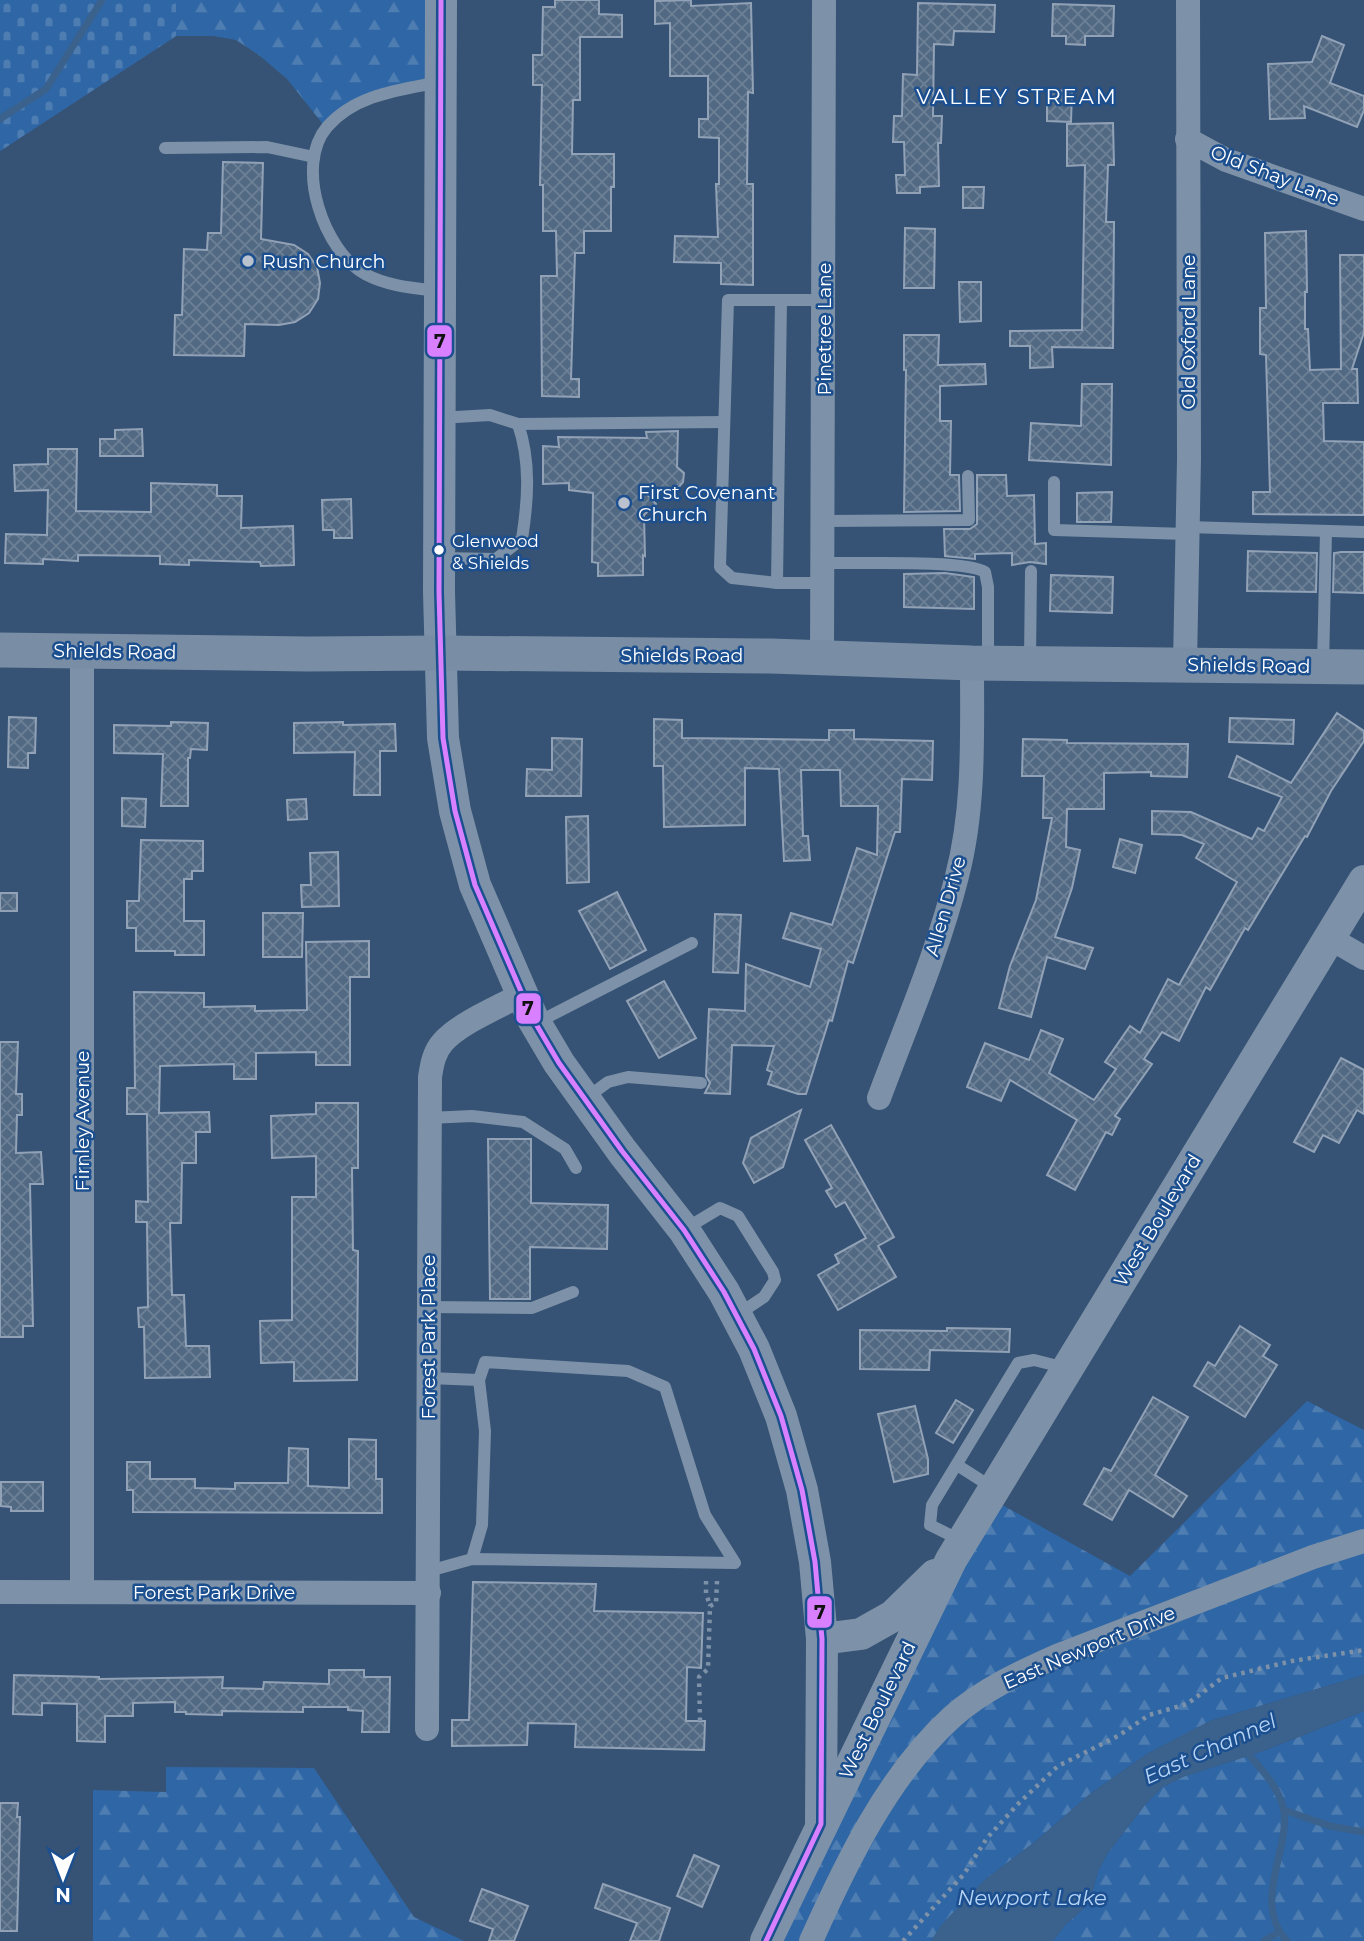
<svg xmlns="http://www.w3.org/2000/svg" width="1364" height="1941" font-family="Montserrat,sans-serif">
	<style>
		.forest { fill: url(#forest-firs) }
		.cemetery { fill: url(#cemetery-stones) }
		.water { fill: #3b618d }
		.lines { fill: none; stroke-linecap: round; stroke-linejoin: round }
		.stream { stroke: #3b618d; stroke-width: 7 }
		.building { fill: url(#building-cross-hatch); stroke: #92a2b6; stroke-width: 2 }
		.path { stroke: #7d92a8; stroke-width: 4.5; stroke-dasharray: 3.5 5; stroke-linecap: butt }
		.service { stroke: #7d92a8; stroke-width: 12 }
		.minor { stroke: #7d92a8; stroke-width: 24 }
		.tertiary { stroke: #7d92a8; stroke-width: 32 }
		.secondary { stroke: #798da4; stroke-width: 35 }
		.bus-1-casing { stroke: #1b4f8f; stroke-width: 10 }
		.bus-1 { stroke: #d880ff; stroke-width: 5 }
		.poi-dot { fill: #b9c2ce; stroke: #1b4f8f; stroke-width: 2.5 }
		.bus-dot { fill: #fff; stroke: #1b4f8f; stroke-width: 2.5 }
		.labels { text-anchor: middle; stroke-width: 5; stroke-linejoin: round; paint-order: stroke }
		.bus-label { font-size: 17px; fill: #fff; stroke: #1b4f8f; text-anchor: start }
		.street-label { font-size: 19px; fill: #fff; stroke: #1b4f8f }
		.poi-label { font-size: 19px; fill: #fff; stroke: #1b4f8f; text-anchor: start }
		.neighbourhood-label { font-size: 21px; letter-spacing: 2px; fill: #fff; stroke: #1b4f8f }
		.water-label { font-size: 21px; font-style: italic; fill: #b5d3f5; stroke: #1b4f8f }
		.line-badge { stroke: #1b4f8f; stroke-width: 2.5 }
		.pale-badge-label { font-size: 19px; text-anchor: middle; font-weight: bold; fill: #111 }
	</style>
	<defs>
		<pattern id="forest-firs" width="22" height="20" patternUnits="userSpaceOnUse" patternTransform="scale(1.75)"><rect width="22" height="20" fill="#2f66a5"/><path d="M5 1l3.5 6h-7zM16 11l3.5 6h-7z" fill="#4e7db2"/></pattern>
		<pattern id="cemetery-stones" width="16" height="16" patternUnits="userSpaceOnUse" patternTransform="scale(1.75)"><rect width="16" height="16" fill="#2f66a5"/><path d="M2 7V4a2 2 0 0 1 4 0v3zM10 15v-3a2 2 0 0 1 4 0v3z" fill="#4e7db2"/></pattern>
		<pattern id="building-cross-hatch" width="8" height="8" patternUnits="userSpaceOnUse" patternTransform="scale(1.75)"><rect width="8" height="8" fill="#526984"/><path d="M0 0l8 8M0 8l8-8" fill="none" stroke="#6c8096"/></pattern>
	</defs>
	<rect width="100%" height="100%" fill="#365274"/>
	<g class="forest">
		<polygon points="78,0 441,0 440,82 378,93 326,128 287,79 260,56 236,40 213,36 176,36 0,151 0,77"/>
		<polygon points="1307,1401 1364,1430 1364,1675 1210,1721 1147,1754 1090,1794 1036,1841 986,1879 942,1925 931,1941 766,1941 988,1497 1130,1576"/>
		<polygon points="1364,1711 1364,1941 1053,1941 1065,1925 1084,1908 1091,1896 1098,1871 1107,1854 1144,1806 1162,1787 1185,1776 1263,1751"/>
		<polygon points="166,1767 314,1768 414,1917 464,1941 93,1941 93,1790 166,1792"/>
	</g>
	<polygon class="cemetery" points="0,0 176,0 176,36 0,151"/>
	<polygon class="water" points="1364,1675 1364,1711 1263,1751 1185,1776 1162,1787 1144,1806 1107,1854 1098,1871 1091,1896 1084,1908 1065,1925 1053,1941 931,1941 941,1925 986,1879 1036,1841 1090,1794 1147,1754 1210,1721"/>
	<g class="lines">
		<g class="stream">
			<polyline points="0,119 46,89 102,0"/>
			<path d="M1244,1749C1258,1766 1281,1788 1284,1812C1289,1852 1252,1903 1287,1941"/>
			<polyline points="1284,1810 1330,1826 1364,1832"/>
			<polyline points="1264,1941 1279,1932"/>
		</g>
	</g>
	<g class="building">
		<polygon points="555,0 599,0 599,14 622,15 622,37 580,37 580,100 573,100 572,154 614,154 614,187 611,187 611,231 584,231 584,253 575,253 571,379 579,379 579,397 542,396 541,276 557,276 556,231 543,231 543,185 540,185 542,85 533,85 533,55 542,55 543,7 555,7"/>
		<polygon points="691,0 691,6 751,3 753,93 748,92 747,184 753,184 753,285 721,284 721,263 674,262 675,236 718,237 716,184 719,184 719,138 699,137 699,119 708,119 708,76 670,76 670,23 655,24 655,1"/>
		<polygon points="918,3 995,5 994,32 954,31 953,45 934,44 933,116 942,116 941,143 938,143 939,186 920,187 920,193 897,193 896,175 905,175 904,142 893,142 894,116 902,116 903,74 917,75"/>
		<polygon points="1053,4 1114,6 1113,36 1085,36 1085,45 1066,44 1066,36 1052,36"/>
		<polygon points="1322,36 1344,45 1330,83 1364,96 1364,110 1357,127 1304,106 1305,118 1270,119 1268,64 1312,62"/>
		<polygon points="1047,90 1072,91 1071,122 1047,121"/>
		<polygon points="1113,123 1114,165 1108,165 1106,222 1114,222 1113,348 1052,347 1053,367 1030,368 1030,346 1010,346 1010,331 1082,330 1085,165 1067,166 1067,124"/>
		<polygon points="223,162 263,163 261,239 294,245 308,254 317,267 320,283 318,299 309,313 295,322 279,325 245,324 244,356 174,355 175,315 182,315 184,249 207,250 208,233 221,233"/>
		<polygon points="963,187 984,187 983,208 963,208"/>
		<polygon points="905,228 935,229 934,288 904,288"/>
		<polygon points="1306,231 1307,292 1305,292 1305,329 1308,329 1310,370 1341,369 1340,255 1364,255 1364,332 1352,369 1357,369 1358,403 1323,403 1324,441 1364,442 1364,515 1253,514 1253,492 1270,492 1266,355 1260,354 1260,308 1266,308 1265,233"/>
		<polygon points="959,282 981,282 981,321 960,322"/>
		<polygon points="904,335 939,335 938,365 985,364 986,384 940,386 940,421 951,421 950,475 959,475 960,511 904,512 906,370 904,370"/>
		<polygon points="1082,384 1112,384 1111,465 1029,460 1031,423 1081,426"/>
		<polygon points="142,429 143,456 100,456 100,439 115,439 115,430"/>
		<polygon points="678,431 677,467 684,473 683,482 678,488 641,488 656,504 644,515 645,556 643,555 643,575 598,576 598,563 592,562 593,493 569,490 569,483 543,484 543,446 559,447 558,437 647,438 646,432"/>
		<polygon points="48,449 77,449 76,511 151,512 151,483 217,485 217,496 242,496 241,528 293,526 294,565 261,566 260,562 189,560 189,565 160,564 160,556 78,555 78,561 43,559 43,564 5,563 6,534 47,535 48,490 15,491 14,465 48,464"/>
		<polygon points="977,475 1006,475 1007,496 1034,495 1035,544 1046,543 1046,564 1030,562 1012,565 1012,553 975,554 975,559 945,556 944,529 970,529 977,524"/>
		<polygon points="1112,492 1111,522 1077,522 1077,493"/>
		<polygon points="351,499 352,538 334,538 334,530 323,530 322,500"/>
		<polygon points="1248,551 1317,553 1316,592 1247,591"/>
		<polygon points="1341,552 1364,552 1364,593 1333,592 1334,553"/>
		<polygon points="945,573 974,577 974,609 904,607 904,574"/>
		<polygon points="1051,575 1113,577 1112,613 1050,611"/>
		<polygon points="1337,713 1364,731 1364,741 1331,791 1307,837 1305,836 1248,930 1245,928 1210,990 1206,987 1179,1041 1162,1032 1144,1059 1152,1064 1115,1116 1120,1119 1112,1135 1106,1132 1075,1190 1047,1175 1077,1120 1010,1080 1001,1101 967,1087 985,1043 1029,1060 1041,1030 1063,1039 1049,1073 1094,1100 1116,1069 1105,1062 1130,1026 1140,1033 1168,979 1179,985 1237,882 1196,858 1204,844 1182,835 1152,834 1152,811 1191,812 1252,839 1258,828 1264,831 1282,797 1229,777 1237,756 1291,783"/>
		<polygon points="9,717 36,718 35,753 28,753 28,768 8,767"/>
		<polygon points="1230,718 1294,720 1293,744 1229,742"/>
		<polygon points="654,719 682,720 682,738 829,740 829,730 854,730 854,739 933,741 932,780 902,779 900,832 895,832 853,963 848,961 832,1021 829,1020 806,1094 798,1094 768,1084 772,1072 767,1070 774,1046 732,1045 730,1094 705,1093 710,1083 706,1076 709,1009 745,1011 746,964 810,987 821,949 783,938 791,913 832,925 857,848 877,855 878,806 841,806 840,770 801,770 803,836 808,836 810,860 784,861 779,769 745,768 745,825 664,827 663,766 654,766"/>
		<polygon points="171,722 208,723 207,750 191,749 190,758 188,758 188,806 161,806 163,754 114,753 114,725 171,726"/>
		<polygon points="343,722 343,725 395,724 396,751 380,751 380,795 354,795 355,752 294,753 294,723"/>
		<polygon points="552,738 582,739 581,796 526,796 527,769 552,770"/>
		<polygon points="1023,739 1067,740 1067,743 1188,744 1187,777 1151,776 1151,772 1104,773 1104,809 1067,809 1066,847 1080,850 1072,888 1055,937 1093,948 1085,969 1047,957 1031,1017 999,1008 1010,966 1036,900 1052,818 1043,818 1044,776 1022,776"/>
		<polygon points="122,798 146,799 145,827 122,826"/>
		<polygon points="306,799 307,819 288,820 287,800"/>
		<polygon points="588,816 589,882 567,883 566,817"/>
		<polygon points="1120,839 1142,845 1135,873 1113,867"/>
		<polygon points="141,840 203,841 203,871 192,871 192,879 184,879 184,921 204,921 204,955 175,955 175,951 136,951 136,928 127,928 127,901 139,901"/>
		<polygon points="338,852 339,906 302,907 301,885 311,885 310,853"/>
		<polygon points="617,892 646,950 610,969 579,911"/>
		<rect x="0" y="893" width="17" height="18"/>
		<polygon points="263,913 303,913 302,957 263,957"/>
		<polygon points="715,914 741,915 738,973 713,972"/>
		<polygon points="369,941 369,977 350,977 350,1065 316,1065 316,1052 256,1053 256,1079 234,1079 234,1064 160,1066 159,1113 209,1112 210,1132 196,1132 196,1163 182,1163 181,1223 170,1223 172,1295 184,1295 186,1346 209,1346 210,1377 145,1378 144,1327 139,1327 138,1308 148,1307 147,1222 136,1222 136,1201 148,1202 147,1114 127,1114 127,1088 135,1088 134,992 204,993 204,1007 255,1006 255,1011 307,1010 306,942"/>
		<polygon points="664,981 696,1038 659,1058 627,1001"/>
		<polygon points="0,1042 18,1042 16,1094 22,1094 22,1115 17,1115 16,1153 41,1152 43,1184 30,1184 33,1326 23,1326 23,1337 0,1337"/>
		<polygon points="1341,1058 1364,1070 1364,1114 1357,1110 1339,1143 1323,1135 1314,1152 1294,1142"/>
		<polygon points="316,1103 358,1103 358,1168 352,1168 353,1250 358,1251 357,1380 294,1381 294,1362 261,1363 260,1321 292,1320 292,1197 316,1197 316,1156 272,1158 271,1116 316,1114"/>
		<polygon points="801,1110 783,1167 754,1183 743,1163 751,1138"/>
		<polygon points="831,1125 894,1237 878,1246 896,1277 838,1310 818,1275 839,1263 835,1255 866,1238 845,1202 836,1207 826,1191 832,1188 805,1140"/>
		<polygon points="488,1139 531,1139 531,1203 608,1205 607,1249 530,1247 530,1299 490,1299"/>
		<polygon points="1240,1326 1270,1345 1263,1356 1277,1365 1245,1417 1194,1386 1208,1362 1215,1366"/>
		<polygon points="947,1328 1010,1329 1009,1352 930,1350 929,1370 860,1369 860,1330 947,1331"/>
		<polygon points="1153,1397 1188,1417 1155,1475 1187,1496 1173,1517 1129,1490 1112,1520 1084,1504 1104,1468 1111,1471"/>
		<polygon points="956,1400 973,1410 953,1443 936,1433"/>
		<polygon points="915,1406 928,1459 928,1474 894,1482 878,1414"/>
		<polygon points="349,1439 376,1440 376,1479 382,1479 382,1513 133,1512 133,1490 127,1490 127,1462 150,1462 150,1479 195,1479 195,1488 235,1489 235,1483 288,1483 289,1448 308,1449 308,1486 349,1488"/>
		<polygon points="1,1482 43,1482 43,1511 11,1511 11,1507 1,1506"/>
		<polygon points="473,1582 596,1584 594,1611 703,1613 701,1668 687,1667 686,1721 705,1721 704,1750 575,1747 576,1724 528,1723 527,1745 452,1746 452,1720 469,1720"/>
		<polygon points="329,1670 364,1670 364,1677 390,1677 389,1732 362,1732 363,1711 348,1710 348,1707 303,1707 303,1712 222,1711 222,1715 186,1714 186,1712 175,1712 175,1702 133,1703 133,1716 105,1716 105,1742 77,1741 77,1704 42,1703 42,1715 13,1714 14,1675 99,1677 99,1679 223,1677 222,1688 263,1689 264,1682 329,1684"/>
		<polygon points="0,1803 18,1803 17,1817 20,1817 17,1931 0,1931"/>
		<polygon points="694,1855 719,1866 702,1907 677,1896"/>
		<polygon points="603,1884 670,1908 659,1941 630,1941 637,1923 595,1908"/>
		<polygon points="482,1889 528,1906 514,1941 489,1941 493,1929 470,1921"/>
	</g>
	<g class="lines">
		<g class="path">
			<polyline points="706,1581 706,1593 710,1606"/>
			<polyline points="700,1721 699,1677 708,1669 710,1606 716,1603 717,1581"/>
			<polyline points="903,1941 964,1874 987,1838 1019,1803 1058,1766 1118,1736 1149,1715 1187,1704 1222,1678 1292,1661 1364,1650"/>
		</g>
		<g class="service">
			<polyline points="165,148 267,147 314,157"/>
			<path d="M438,291C414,288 387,286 365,274C324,251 294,166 327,127C356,94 400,90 440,82"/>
			<polyline points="518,424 724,422"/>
			<polyline points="1054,482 1054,530 1187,534"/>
			<polyline points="823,521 969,520 968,476"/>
			<polyline points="1187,527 1364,532"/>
			<path d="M439,558L496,559L522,539C528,500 531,462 518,424L490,415L439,418"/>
			<path d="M822,563C853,564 965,559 985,572L988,587V660"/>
			<polyline points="777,583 781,300"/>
			<polyline points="822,583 777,583 732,578 720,567 728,300 824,300"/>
			<polyline points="1030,660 1031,571"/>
			<polyline points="1323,666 1326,531"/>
			<polyline points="536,1023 692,943"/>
			<polyline points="585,1099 608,1082 628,1077 701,1083"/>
			<polyline points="429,1118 472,1116 523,1122 565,1149 576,1168"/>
			<polyline points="685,1229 720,1208 738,1216 773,1272 775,1280 764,1297 737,1315"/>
			<polyline points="428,1307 532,1308 573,1292"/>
			<polyline points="428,1378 479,1380 485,1362 628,1371 665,1387 705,1515 735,1563 472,1559 429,1571"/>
			<polyline points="957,1465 993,1488"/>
			<polyline points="962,1541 930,1525 932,1505 1018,1363 1034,1360 1066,1368"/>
			<polyline points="472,1559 482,1525 485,1431 479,1380"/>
		</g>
		<g class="minor">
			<polyline points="1187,139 1226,160 1364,209"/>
			<polyline points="82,651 82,1592"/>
			<polyline points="822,657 824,0"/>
			<polyline points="1185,664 1189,459 1188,0"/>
			<polyline points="1328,937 1364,958"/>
			<path d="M879,1098C906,1025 938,952 957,876C975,807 972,734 972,663"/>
			<polyline points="0,1592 429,1593"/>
			<path d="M427,1729L430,1077C432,1064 434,1052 443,1042C461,1022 500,1007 524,993"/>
			<path d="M811,1941C846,1863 888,1775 952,1717C982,1690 1021,1672 1057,1656L1313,1557L1364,1541"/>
		</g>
		<g class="tertiary">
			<polyline points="441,0 439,592 443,738 455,811 475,885 533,1019 559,1063 622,1151 684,1230 724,1292 754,1349 781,1416 802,1490 815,1562 822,1639 821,1824"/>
			<polyline points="822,1639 861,1634 893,1616 935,1575"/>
			<polyline points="766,1941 951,1560 1364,881"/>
		</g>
		<polyline class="secondary" points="0,650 309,654 441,653 771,656 972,663 1364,667"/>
		<g class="bus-1-casing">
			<polyline id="bus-1" points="441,0 439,592 443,738 455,811 475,885 533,1019 559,1063 622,1151 684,1230 724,1292 754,1349 781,1416 802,1490 815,1562 822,1639 821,1824 766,1941"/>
		</g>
		<use href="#bus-1" class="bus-1"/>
	</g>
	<g class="poi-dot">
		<circle cx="248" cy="261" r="7"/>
		<circle cx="624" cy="503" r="7"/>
	</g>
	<circle class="bus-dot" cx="439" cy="550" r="6"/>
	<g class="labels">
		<g class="bus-label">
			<text x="452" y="547">Glenwood<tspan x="452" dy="22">&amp; Shields</tspan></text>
		</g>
		<g class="street-label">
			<text transform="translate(1275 175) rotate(21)" y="7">Old Shay Lane</text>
			<text transform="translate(824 329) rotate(-90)" y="7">Pinetree Lane</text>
			<text transform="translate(1188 332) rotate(-90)" y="7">Old Oxford Lane</text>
			<text transform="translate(115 651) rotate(1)" y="7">Shields Road</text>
			<text x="682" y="662">Shields Road</text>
			<text transform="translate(1249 665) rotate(1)" y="7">Shields Road</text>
			<text transform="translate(945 906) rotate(-74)" y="7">Allen Drive</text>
			<text transform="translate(82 1121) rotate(-90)" y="7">Firnley Avenue</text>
			<text transform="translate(1157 1220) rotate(-59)" y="7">West Boulevard</text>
			<text transform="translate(428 1337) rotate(-90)" y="7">Forest Park Place</text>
			<text x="214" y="1599">Forest Park Drive</text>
			<text transform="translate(1089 1647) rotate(-23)" y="7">East Newport Drive</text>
			<text transform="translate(877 1710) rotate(-64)" y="7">West Boulevard</text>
		</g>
		<g class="poi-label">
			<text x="262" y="268">Rush Church</text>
			<text x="638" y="499">First Covenant<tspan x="638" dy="22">Church</tspan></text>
		</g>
		<g class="neighbourhood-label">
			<text x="1017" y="104">VALLEY STREAM</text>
		</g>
		<g class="water-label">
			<text transform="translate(1210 1749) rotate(-24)" y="7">East Channel</text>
			<text x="1032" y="1905">Newport Lake</text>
		</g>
	</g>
	<g class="line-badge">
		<rect x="426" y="324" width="27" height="34" rx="7" fill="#d880ff"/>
		<rect x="515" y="992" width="27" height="33" rx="7" fill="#d880ff"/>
		<rect x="806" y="1595" width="27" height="34" rx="7" fill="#d880ff"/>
	</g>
	<g class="pale-badge-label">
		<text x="440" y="348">7</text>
		<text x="528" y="1015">7</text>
		<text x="820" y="1619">7</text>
	</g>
	<g transform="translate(63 1878) rotate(180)" stroke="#1b4f8f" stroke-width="5" paint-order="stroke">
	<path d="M0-5L12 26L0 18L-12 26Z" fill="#ffffff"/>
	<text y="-10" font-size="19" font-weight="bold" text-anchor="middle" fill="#ffffff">N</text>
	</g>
</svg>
